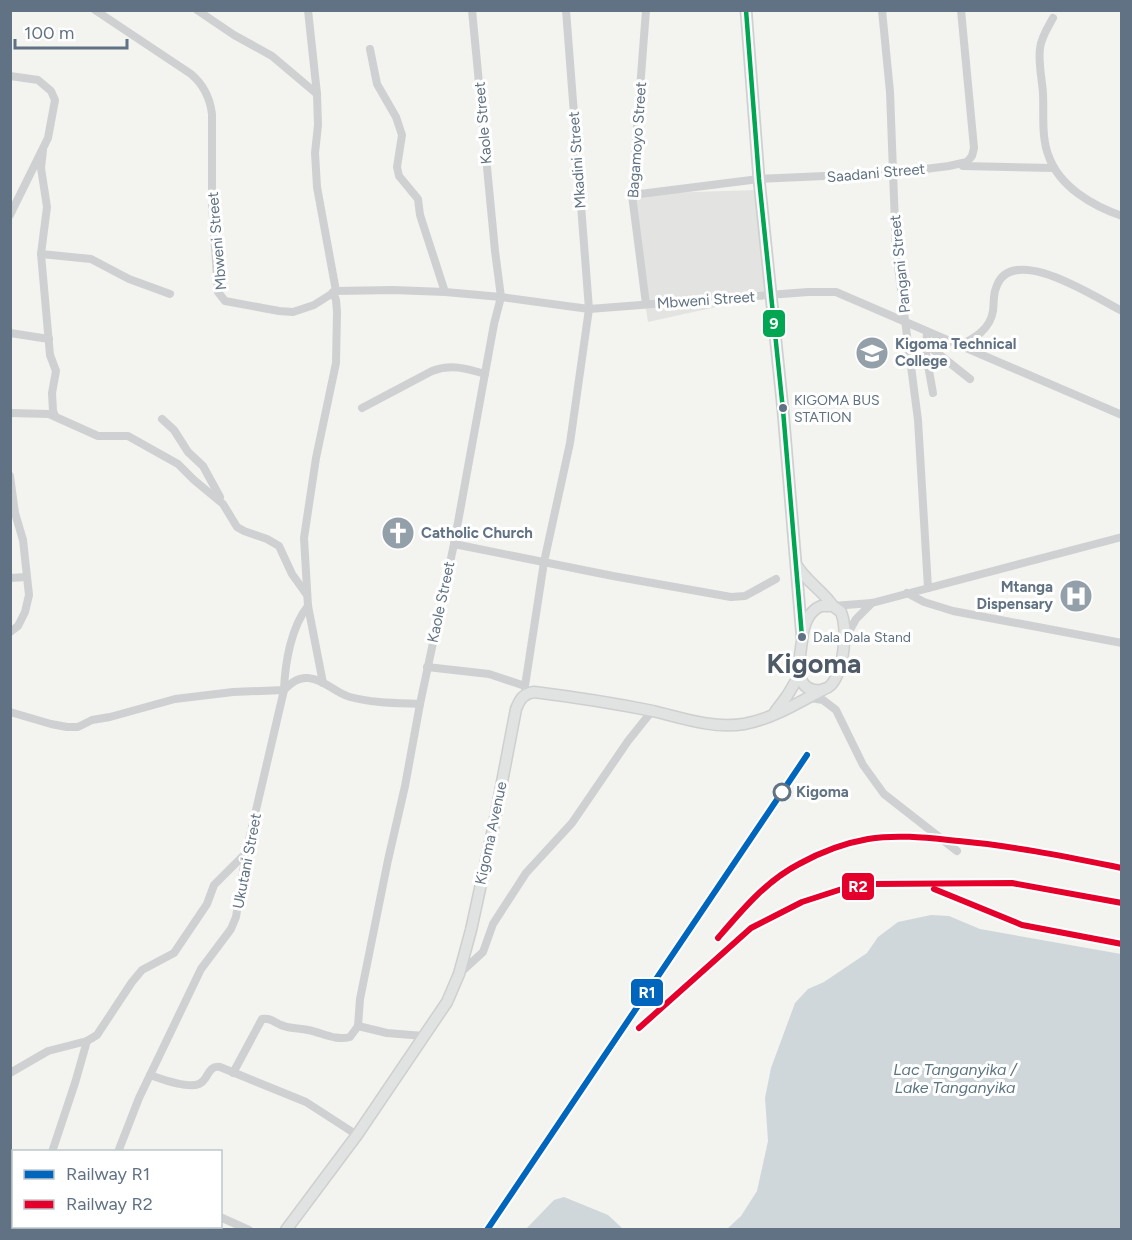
<svg xmlns="http://www.w3.org/2000/svg" width="1132" height="1240" font-family="Figtree,sans-serif">
	<style>
		.built { fill: #e3e4e2 }
		.water { fill: #cfd7da }
		.lines { fill: none; stroke-linecap: round; stroke-linejoin: round }
		.major-casing { stroke: #ced0d0; stroke-width: 13 }
		.minor { stroke: #cfd0d1; stroke-width: 8 }
		.major { stroke: #e1e2e2; stroke-width: 10 }
		.bus-1-casing { stroke: #fff; stroke-width: 9 }
		.bus-1 { stroke: #00a651; stroke-width: 4.5 }
		.rail-1-casing { stroke: #fff; stroke-width: 10 }
		.rail-2-casing { stroke: #fff; stroke-width: 10 }
		.rail-1 { stroke: #0065bd; stroke-width: 6 }
		.rail-2 { stroke: #e4002b; stroke-width: 6 }
		.bus-dot { fill: #607283; stroke: #fff; stroke-width: 2 }
		.stop-dot { fill: #fff; stroke: #607283; stroke-width: 3 }
		.labels { text-anchor: middle; stroke-width: 6; stroke-linejoin: round; paint-order: stroke }
		.bus-label { font-size: 14px; fill: #607283; stroke: #fff; text-anchor: start }
		.street-label { font-size: 15px; fill: #607283; stroke: #fff }
		.poi-label { font-size: 15px; font-weight: bold; fill: #607283; stroke: #fff; text-anchor: start }
		.stop-label { font-size: 15px; font-weight: bold; fill: #607283; stroke: #fff; text-anchor: start }
		.water-label { font-size: 16px; font-style: italic; fill: #5b7581; stroke: #fff }
		.town-label { font-size: 27px; font-weight: bold; fill: #4e5b67; stroke: #fff }
		.line-badge { stroke: #fff; stroke-width: 2 }
		.badge-label { font-size: 16px; text-anchor: middle; font-weight: bold; fill: #fff }
	</style>
	<rect width="100%" height="100%" fill="#f3f3f0"/>
	<polygon class="built" points="758,190 775,294 648,322 628,194"/>
	<g class="water">
		<polygon points="931,915 949,916 980,929 1121,954 1121,1229 727,1229 741,1216 757,1191 768,1141 765,1098 771,1068 795,1003 808,989 824,982 867,953 878,937 898,922"/>
		<polygon points="564,1197 608,1215 623,1229 526,1229 554,1200"/>
	</g>
	<g class="lines">
		<g class="major-casing">
			<g id="major">
				<polyline points="746,10 759,179 783,410 802,637"/>
				<path d="M797,566C807,582 823,591 833,606"/>
				<path d="M821,606H833L841,612C848,629 844,670 831,685C827,689 820,691 814,690C793,687 800,656 802,641C803,627 807,612 821,606Z"/>
				<polyline points="775,712 787,696 800,674"/>
				<path d="M286,1230L357,1135L447,1002L459,974L471,930L493,829L516,709C520,699 523,694 534,692C574,697 613,703 653,711C682,718 713,729 744,724C772,719 800,702 824,689"/>
			</g>
		</g>
		<g class="minor">
			<path d="M95,10L191,74C204,85 210,98 212,114V203L218,292L225,301L279,311L293,312L314,305L336,291L393,290L445,292L501,297L589,309L808,292H836L1122,415"/>
			<polyline points="197,10 234,35 272,56 317,94"/>
			<polyline points="308,10 317,94 318,125 315,153 317,187 336,291"/>
			<polyline points="882,10 890,92 896,251 918,420 928,588"/>
			<path d="M1053,18C1048,27 1041,38 1040,48C1038,62 1042,79 1043,93C1044,114 1041,138 1049,157C1060,187 1093,206 1122,216"/>
			<polyline points="370,49 377,84 396,117 402,135 397,167 399,176 418,199 420,215 445,292"/>
			<polyline points="10,76 38,80 51,91 55,100 48,138 10,215"/>
			<polyline points="43,150 41,168 47,207 41,254 50,355 56,371 52,393 53,411 55,416"/>
			<polyline points="963,166 1054,168"/>
			<polyline points="632,195 759,179 893,173 949,166 967,162 972,156 974,148 961,10"/>
			<polyline points="41,254 91,259 129,279 170,294"/>
			<polyline points="646,304 632,195 646,10"/>
			<polyline points="927,332 926,354 933,393"/>
			<polyline points="10,333 49,339"/>
			<polyline points="926,344 970,379"/>
			<path d="M959,346C974,338 990,330 993,311C994,304 993,295 996,288C1011,241 1096,298 1122,311"/>
			<path d="M362,408L432,371C451,364 465,368 485,374"/>
			<polyline points="10,413 49,414 98,436 128,436 178,464 194,480 223,504 237,527 244,531 267,539 279,546 292,574 307,595"/>
			<polyline points="162,419 174,430 188,452 203,466 220,497"/>
			<polyline points="10,476 15,513 23,540 29,595 25,612 18,626 10,632"/>
			<polyline points="454,544 613,576 731,597 745,596 776,579"/>
			<polyline points="10,578 26,577"/>
			<polyline points="907,593 924,602 953,611 1122,643"/>
			<polyline points="833,606 872,603 1122,537"/>
			<polyline points="846,637 856,619 872,603"/>
			<polyline points="427,667 489,674 525,686"/>
			<polyline points="323,683 308,606 304,538 316,458 336,363 337,312 336,300 333,292"/>
			<polyline points="526,693 525,686 544,562 570,443 589,309 566,10"/>
			<polyline points="810,698 823,700 836,710 863,765 884,794 957,851"/>
			<path d="M10,712L51,724L67,727H78L92,720L110,717L175,699L233,692L284,690C285,663 291,627 308,606"/>
			<polyline points="459,974 483,952 493,924 526,873 572,823 628,741 652,711"/>
			<polyline points="358,1026 387,1033 424,1036"/>
			<polyline points="10,1073 48,1051 87,1041 97,1035 132,982 142,970 174,953 207,904 214,885 246,853"/>
			<path d="M233,1073L262,1019C271,1017 276,1024 284,1026C292,1029 300,1028 308,1030C323,1033 335,1041 350,1037L358,1026L360,999L388,860L405,786L420,704L454,544L494,324L501,297L495,251L472,10"/>
			<path d="M150,1075C162,1079 187,1089 199,1084C209,1080 207,1065 220,1067L306,1102L357,1135"/>
			<polyline points="52,1152 75,1083 87,1041"/>
			<path d="M118,1152L139,1098L201,969L231,929L236,917L246,853L284,690C291,683 298,677 308,678C324,679 335,693 350,697C372,703 397,703 420,704"/>
			<polyline points="10,1198 14,1199"/>
			<polyline points="220,1217 249,1230"/>
			<polyline points="115,1230 118,1226"/>
		</g>
		<use href="#major" class="major"/>
		<g class="bus-1-casing">
			<polyline id="bus-1" points="746,10 759,179 783,410 802,637"/>
		</g>
		<use href="#bus-1" class="bus-1"/>
		<g class="rail-1-casing">
			<polyline id="rail-1" points="487,1230 807,755"/>
		</g>
		<g class="rail-2-casing">
			<g id="rail-2">
				<polyline points="934,889 1022,925 1122,944"/>
				<path d="M718,938C742,910 766,881 799,864C819,853 845,843 868,839C898,834 929,838 959,841C1014,846 1067,857 1122,868"/>
				<polyline points="639,1028 751,928 802,902 842,889 873,884 1012,883 1122,903"/>
			</g>
		</g>
		<use href="#rail-1" class="rail-1"/>
		<use href="#rail-2" class="rail-2"/>
	</g>
	<defs>
		<g id="university-disc" transform="scale(1.725)"><circle r="9.5" fill="#939fa9" stroke="#fff"/><path d="M0-5L7-2L0 1L-7-2ZM-4 1L0 2.5L4 1V4Q0 6-4 4Z" fill="#fff"/></g>
		<g id="church-disc" transform="scale(1.725)"><circle r="9.5" fill="#939fa9" stroke="#fff"/><path d="M-1.2-6h2.4v3.5h3.3v2.4h-3.3V6h-2.4V-.1h-3.3v-2.4h3.3Z" fill="#fff"/></g>
		<g id="hospital-disc" transform="scale(1.725)"><circle r="9.5" fill="#939fa9" stroke="#fff"/><path d="M-5-5h3v3.5h4V-5h3V5h-3V1.5h-4V5h-3Z" fill="#fff"/></g>
	</defs>
	<g fill-rule="evenodd">
		<use href="#university-disc" x="872" y="353"/>
		<use href="#church-disc" x="398" y="533"/>
		<use href="#hospital-disc" x="1076" y="596"/>
	</g>
	<g class="bus-dot">
		<circle cx="783" cy="408" r="5"/>
		<circle cx="802" cy="637" r="5"/>
	</g>
	<circle class="stop-dot" cx="782" cy="792" r="8"/>
	<g class="labels">
		<g class="bus-label">
			<text x="794" y="405">KIGOMA BUS<tspan x="794" dy="17">STATION</tspan></text>
			<text x="813" y="642">Dala Dala Stand</text>
		</g>
		<g class="street-label">
			<text transform="translate(483 123) rotate(-95)" y="5">Kaole Street</text>
			<text transform="translate(637 140) rotate(-86)" y="5">Bagamoyo Street</text>
			<text transform="translate(577 160) rotate(-94)" y="5">Mkadini Street</text>
			<text transform="translate(876 173) rotate(-5)" y="5">Saadani Street</text>
			<text transform="translate(217 241) rotate(-95)" y="5">Mbweni Street</text>
			<text transform="translate(900 264) rotate(-96)" y="5">Pangani Street</text>
			<text transform="translate(706 300) rotate(-4)" y="5">Mbweni Street</text>
			<text transform="translate(441 602) rotate(-78)" y="5">Kaole Street</text>
			<text transform="translate(491 833) rotate(-78)" y="5">Kigoma Avenue</text>
			<text transform="translate(247 861) rotate(-79)" y="5">Ukutani Street</text>
		</g>
		<g class="poi-label">
			<text x="895" y="349">Kigoma Technical<tspan x="895" dy="17">College</tspan></text>
			<text x="421" y="538">Catholic Church</text>
			<text x="1053" y="592" text-anchor="end">Mtanga<tspan x="1053" dy="17">Dispensary</tspan></text>
		</g>
		<g class="stop-label">
			<text x="796" y="797">Kigoma</text>
		</g>
		<g class="water-label">
			<text x="955" y="1075">Lac Tanganyika /<tspan x="955" dy="18">Lake Tanganyika</tspan></text>
		</g>
		<g class="town-label">
			<text x="814" y="673">Kigoma</text>
		</g>
	</g>
	<g class="line-badge">
		<rect x="762" y="309" width="24" height="29" rx="6" fill="#00a651"/>
		<rect x="841" y="872" width="34" height="29" rx="6" fill="#e4002b"/>
		<rect x="630" y="978" width="34" height="29" rx="6" fill="#0065bd"/>
	</g>
	<g class="badge-label">
		<text x="774" y="329">9</text>
		<text x="858" y="892">R2</text>
		<text x="647" y="998">R1</text>
	</g>
	<rect width="1132" height="1240" fill="none" stroke="#607283" stroke-width="24"/>
	<rect x="12" y="1150" width="210" height="78" fill="#ffffff" stroke="#bfc7cd" stroke-width="1.5"/>
	<rect x="24" y="1170" width="30" height="9" fill="#0065bd" stroke="#bfc7cd" stroke-width="1.5"/>
	<text x="66" y="1180" font-size="18" fill="#607283">Railway R1</text>
	<rect x="24" y="1200" width="30" height="9" fill="#e4002b" stroke="#bfc7cd" stroke-width="1.5"/>
	<text x="66" y="1210" font-size="18" fill="#607283">Railway R2</text>
	<path d="M15 39v9h112v-9" fill="none" stroke="#607283" stroke-width="3"/>
	<text x="24" y="39" font-size="18" fill="#607283" stroke="#ffffff" stroke-width="4.5" paint-order="stroke">100 m</text>
</svg>
